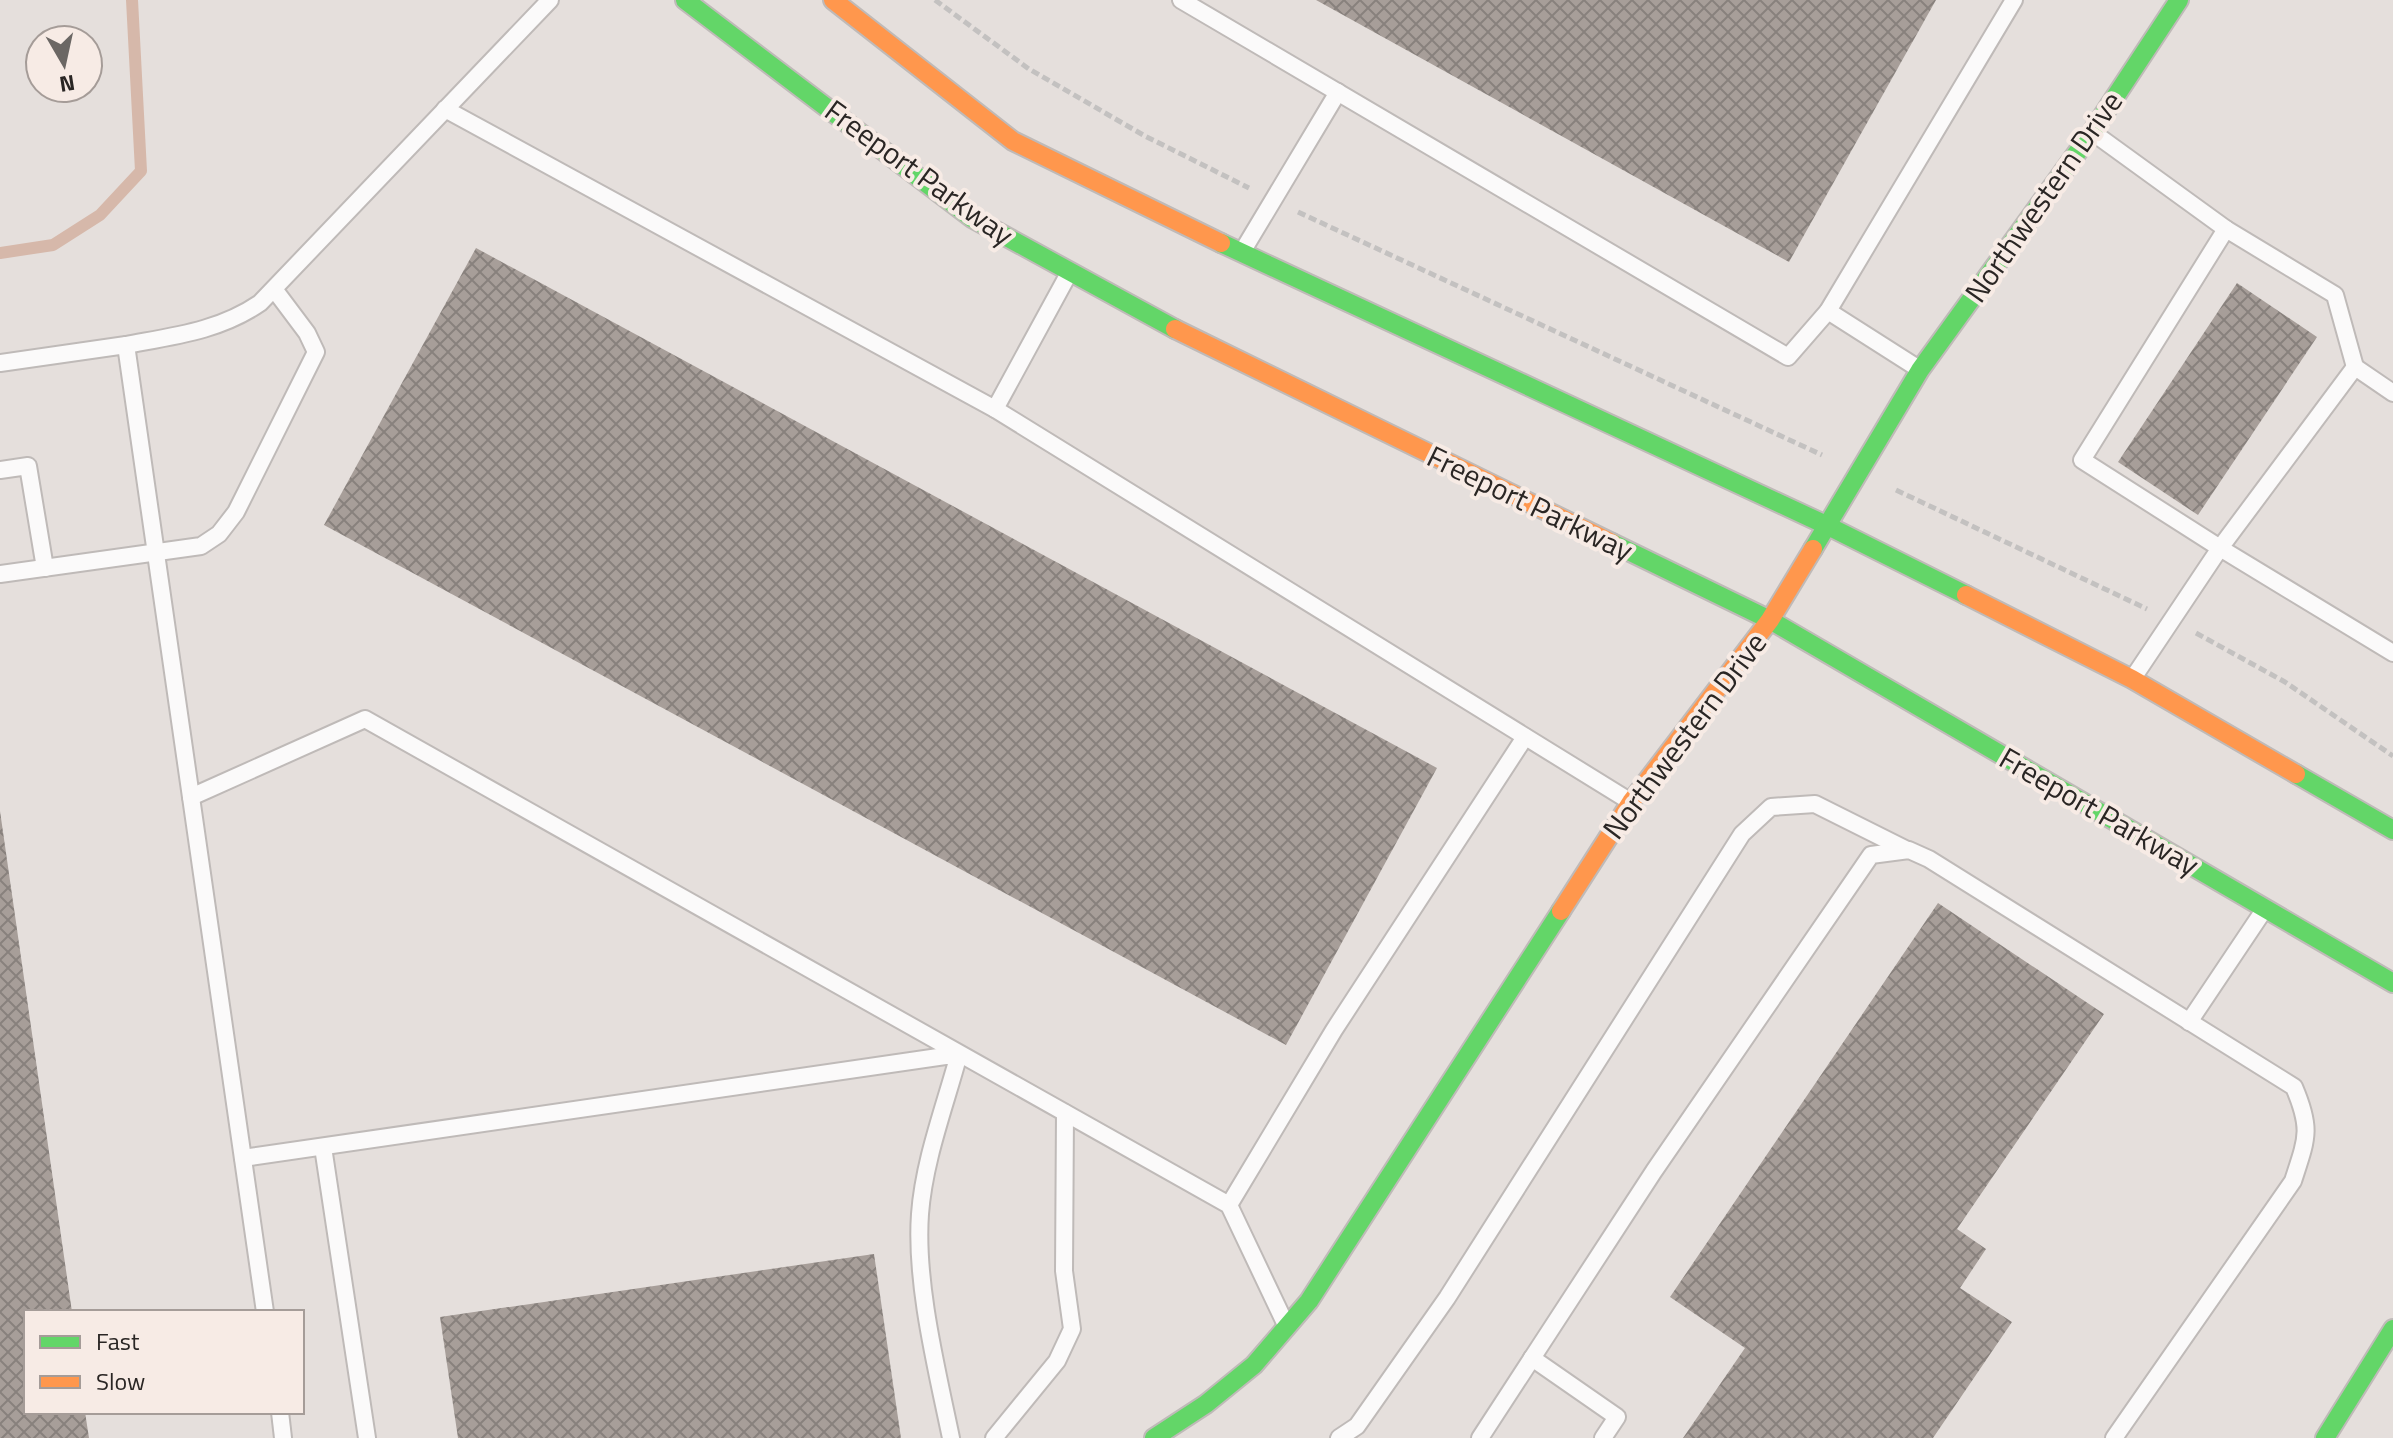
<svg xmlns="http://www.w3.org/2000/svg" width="2393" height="1438" font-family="'Titillium Web',sans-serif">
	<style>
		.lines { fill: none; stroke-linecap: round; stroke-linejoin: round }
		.stream { stroke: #d6b8aa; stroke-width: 12 }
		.building { fill: url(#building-cross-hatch) }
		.lane-casing { stroke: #bfbab8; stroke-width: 20 }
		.fast-casing { stroke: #bfbab8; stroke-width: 22 }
		.slow-casing { stroke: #bfbab8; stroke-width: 22 }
		.path { stroke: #c3c1c0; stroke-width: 5; stroke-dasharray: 8 4; stroke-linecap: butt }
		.lane { stroke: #fbfafa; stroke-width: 16 }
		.fast { stroke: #63d668; stroke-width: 18 }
		.slow { stroke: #ff974d; stroke-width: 18 }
		.labels { text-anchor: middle; stroke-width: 8; stroke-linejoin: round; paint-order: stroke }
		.street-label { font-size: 30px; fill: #2a2624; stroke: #f7ebe5 }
	</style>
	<defs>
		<pattern id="building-cross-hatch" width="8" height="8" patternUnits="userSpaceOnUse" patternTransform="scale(2)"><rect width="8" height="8" fill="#a79e99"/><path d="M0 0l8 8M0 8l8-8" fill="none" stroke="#88817d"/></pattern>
	</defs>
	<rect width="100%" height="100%" fill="#e5dfdc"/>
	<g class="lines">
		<polyline class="stream" points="0,253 53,245 100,215 141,171 132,0"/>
	</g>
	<g class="building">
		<polygon points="1316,0 1936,0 1789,262"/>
		<polygon points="476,248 1437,768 1286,1045 324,525"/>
		<polygon points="2237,283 2317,337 2198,515 2118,462"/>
		<polygon points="0,811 72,1312 26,1312 26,1412 85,1412 89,1438 0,1438"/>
		<polygon points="1938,903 2104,1014 1957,1229 1986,1249 1960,1288 2012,1322 1933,1438 1683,1438 1745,1348 1670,1297"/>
		<polygon points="874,1254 901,1438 458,1438 440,1317"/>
	</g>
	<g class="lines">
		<g class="lane-casing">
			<g id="lane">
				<polyline points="1181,0 1788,357 1828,311 2014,0"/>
				<polyline points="445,109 995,409"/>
				<polyline points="2095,134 2226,229"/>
				<polyline points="1242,252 1338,92"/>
				<polyline points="1068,275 995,409 1631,802"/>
				<polyline points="1828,311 1919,369"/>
				<path d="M126,345C174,336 219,331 260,303L550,0"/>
				<polyline points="0,363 126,345 265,1312"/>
				<polyline points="2393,393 2355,367 2220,548 2393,653"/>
				<polyline points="0,470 28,466 45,568"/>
				<polyline points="0,574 201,546 219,534 236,512 316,352 307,333 274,289"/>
				<polyline points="2133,678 2220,548 2082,460 2226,229 2335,295 2355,367"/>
				<polyline points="191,797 365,719 1229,1205 1286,1325"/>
				<polyline points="2189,1022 2264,910"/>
				<polyline points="323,1147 367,1438"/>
				<path d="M243,1158L959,1054C945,1106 924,1160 920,1214C915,1283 937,1370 951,1438"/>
				<polyline points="1229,1205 1334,1030 1525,737"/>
				<polyline points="1532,1358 1617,1417 1603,1438"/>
				<polyline points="280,1412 283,1438"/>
				<polyline points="994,1438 1057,1361 1072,1329 1064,1271 1065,1113"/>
				<polyline points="1339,1438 1357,1426 1447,1298 1742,834 1771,807 1815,804 1907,850"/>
				<path d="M1480,1438L1654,1171L1871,855L1909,850L1929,859L2294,1087C2312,1129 2307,1138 2293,1181L2114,1438"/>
			</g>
		</g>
		<g class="fast-casing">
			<g id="fast">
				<polyline points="685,0 972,218 1175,329"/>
				<polyline points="1221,243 1826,525 1966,595"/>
				<polyline points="1612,543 1770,620 2393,983"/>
				<polyline points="1813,549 1920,370 2092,132 2179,0"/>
				<polyline points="2296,774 2393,830"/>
				<polyline points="1154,1438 1206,1404 1254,1365 1309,1301 1561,911"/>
				<polyline points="2325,1438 2393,1329"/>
			</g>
		</g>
		<g class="slow-casing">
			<g id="slow">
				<polyline points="833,0 1013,141 1221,243"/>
				<polyline points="1175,329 1612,543"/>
				<polyline points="1966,595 2132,679 2296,774"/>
				<polyline points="1561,911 1631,802 1770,620 1813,549"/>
			</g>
		</g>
		<g class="path">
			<polyline points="935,0 1029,69 1145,136 1249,188"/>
			<polyline points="1298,212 1822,455"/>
			<polyline points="1896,490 2147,609"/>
			<polyline points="2196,633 2285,682 2393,756"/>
		</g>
		<use href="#lane" class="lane"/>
		<use href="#fast" class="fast"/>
		<use href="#slow" class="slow"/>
	</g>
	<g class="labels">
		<g class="street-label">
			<text transform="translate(919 173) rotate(36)" y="10">Freeport Parkway</text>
			<text transform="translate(2044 197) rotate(-55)" y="10">Northwestern Drive</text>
			<text transform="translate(1530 504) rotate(26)" y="10">Freeport Parkway</text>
			<text transform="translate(1685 736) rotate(-53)" y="10">Northwestern Drive</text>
			<text transform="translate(2099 812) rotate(30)" y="10">Freeport Parkway</text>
		</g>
	</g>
	<rect x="24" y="1310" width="280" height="104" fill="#f7ebe5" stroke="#a59c98" stroke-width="2"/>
	<rect x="40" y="1336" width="40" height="12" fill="#63d668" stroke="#a59c98" stroke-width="2"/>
	<text x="96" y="1350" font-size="24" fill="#2a2624">Fast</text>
	<rect x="40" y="1376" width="40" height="12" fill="#ff974d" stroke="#a59c98" stroke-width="2"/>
	<text x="96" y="1390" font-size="24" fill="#2a2624">Slow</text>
	<g transform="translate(64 64) rotate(171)"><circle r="38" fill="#f7ebe5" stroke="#a59c98" stroke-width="2"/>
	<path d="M0-6L14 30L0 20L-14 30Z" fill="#6b6764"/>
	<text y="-12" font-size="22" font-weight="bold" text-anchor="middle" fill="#2a2624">N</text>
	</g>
</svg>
